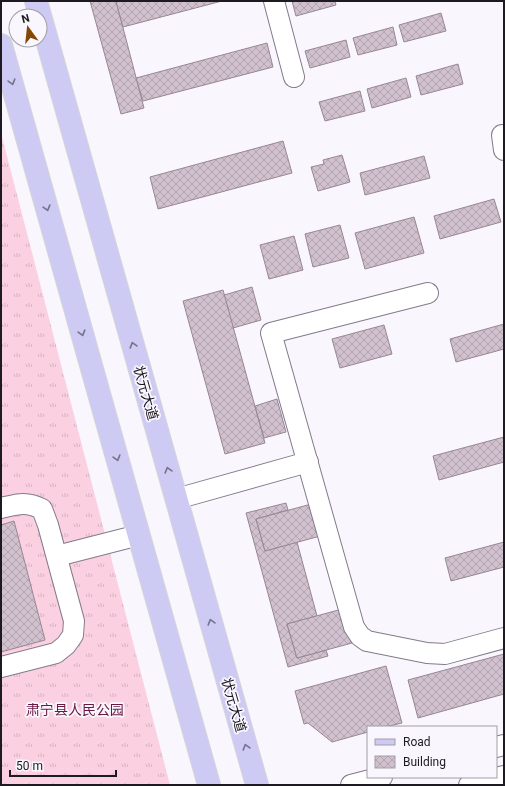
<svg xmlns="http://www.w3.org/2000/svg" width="505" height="786" font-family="Roboto,'Noto Sans SC',sans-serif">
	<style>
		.grass { fill: url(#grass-tufts) }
		.building { fill: url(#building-cross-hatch); stroke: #978794 }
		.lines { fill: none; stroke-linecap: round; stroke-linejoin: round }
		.minor-casing { stroke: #837a8b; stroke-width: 22 }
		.major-casing { stroke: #d6d6d7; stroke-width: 24 }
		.minor { stroke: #fff; stroke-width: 20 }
		.major { stroke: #cdcaf4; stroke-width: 22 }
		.oneway { stroke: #76728a }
		.labels { text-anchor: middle; stroke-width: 3.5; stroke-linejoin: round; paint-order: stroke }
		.street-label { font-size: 14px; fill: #1e1a21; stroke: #faf6fe }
		.park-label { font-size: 14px; fill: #671942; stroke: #faf6fe }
	</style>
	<defs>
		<pattern id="grass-tufts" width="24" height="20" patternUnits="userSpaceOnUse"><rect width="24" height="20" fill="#fbd1e1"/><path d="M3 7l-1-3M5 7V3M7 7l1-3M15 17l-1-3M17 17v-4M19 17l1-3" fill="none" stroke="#d7b3c1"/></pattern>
		<pattern id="building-cross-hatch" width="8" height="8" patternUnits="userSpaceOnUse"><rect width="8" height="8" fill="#d1c0ce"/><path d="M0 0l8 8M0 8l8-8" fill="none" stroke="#b3a4b1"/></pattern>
	</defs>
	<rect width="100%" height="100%" fill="#faf6fe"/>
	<polygon class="grass" points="1,133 170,785 1,785"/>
	<g class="building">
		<polygon points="90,1 116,1 144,108 121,114"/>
		<polygon points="121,1 222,1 123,27 116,2"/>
		<polygon points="292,1 335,1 336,5 296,16"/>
		<polygon points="441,13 446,31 404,42 399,25"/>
		<polygon points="393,27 397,45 358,55 353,38"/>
		<polygon points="346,40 350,57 310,68 305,51"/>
		<polygon points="267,43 273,67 143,101 136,78"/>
		<polygon points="458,64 463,84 421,95 416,76"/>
		<polygon points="406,78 411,97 372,108 367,89"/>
		<polygon points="360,91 365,111 325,121 319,102"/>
		<polygon points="283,141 292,173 158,209 150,177"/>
		<polygon points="342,155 350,182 318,191 311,167 324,164 323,160"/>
		<polygon points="424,156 430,178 365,195 360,173"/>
		<polygon points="494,199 501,222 440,239 434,216"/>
		<polygon points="414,217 424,253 365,269 355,233"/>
		<polygon points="340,225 349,258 313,267 305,234"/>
		<polygon points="294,236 303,270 269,279 260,245"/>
		<polygon points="252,287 261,320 233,328 224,295"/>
		<polygon points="223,290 265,443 225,454 183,301"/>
		<polygon points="504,324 504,349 456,362 450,339"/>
		<polygon points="384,325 392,354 340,368 332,339"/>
		<polygon points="277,399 286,432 264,438 255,406"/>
		<polygon points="504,437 504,462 439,480 433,456"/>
		<polygon points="286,503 288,510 256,519 265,551 297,542 317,616 287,624 297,658 326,650 328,656 288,667 246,513"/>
		<polygon points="315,503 324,535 265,551 256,519"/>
		<polygon points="14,521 45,640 1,652 1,525"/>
		<polygon points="504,542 504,567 451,581 445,558"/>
		<polygon points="342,609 352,643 297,658 287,624"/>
		<polygon points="504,654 504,694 418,718 408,680"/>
		<polygon points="386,666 402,723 385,727 368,727 368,732 332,742 308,723 304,724 295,691"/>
	</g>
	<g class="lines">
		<g class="minor-casing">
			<g id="minor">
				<polyline points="274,1 294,77"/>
				<polyline points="504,135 502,135 504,150"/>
				<polyline points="428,293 271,333 354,627 360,636 367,641 427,653 445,654 504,638"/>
				<polyline points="176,499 308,462"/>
				<path d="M1,508C18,504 26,501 42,509L48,525L74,621L73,635L66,645L56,653L1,667"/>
				<polyline points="57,556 139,535"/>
				<polyline points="496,747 504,745"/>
				<polyline points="351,785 382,777"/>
				<polyline points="469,785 504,776"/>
			</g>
		</g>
		<g class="major-casing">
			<g id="major">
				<polyline points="36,1 257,785"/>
				<polyline points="1,45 209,785"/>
			</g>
		</g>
		<use href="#minor" class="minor"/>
		<use href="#major" class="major"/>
	</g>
	<defs><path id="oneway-chevron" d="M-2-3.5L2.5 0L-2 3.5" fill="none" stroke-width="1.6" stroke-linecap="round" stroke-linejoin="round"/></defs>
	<g class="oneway">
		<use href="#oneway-chevron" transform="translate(12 82) rotate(74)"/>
		<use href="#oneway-chevron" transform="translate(47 208) rotate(74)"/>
		<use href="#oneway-chevron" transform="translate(82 333) rotate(74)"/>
		<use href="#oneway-chevron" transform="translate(133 345) rotate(-106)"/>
		<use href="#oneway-chevron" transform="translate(117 458) rotate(74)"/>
		<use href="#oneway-chevron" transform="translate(168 470) rotate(-106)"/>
		<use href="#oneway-chevron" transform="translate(211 622) rotate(-106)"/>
		<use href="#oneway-chevron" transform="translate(246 747) rotate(-106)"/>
	</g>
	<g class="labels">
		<g class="street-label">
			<text transform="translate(146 393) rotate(74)" y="5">状元大道</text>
			<text transform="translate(234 705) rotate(74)" y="5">状元大道</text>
		</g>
		<g class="park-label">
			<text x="75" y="715">肃宁县人民公园</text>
		</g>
	</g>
	<rect width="505" height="786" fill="none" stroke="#1e1a21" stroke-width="4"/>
	<rect x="367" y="726" width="130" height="52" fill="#faf6fe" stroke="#a29ea6"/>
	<rect x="375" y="739" width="20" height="6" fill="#cdcaf4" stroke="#a29ea6"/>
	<text x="403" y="746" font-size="12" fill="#1e1a21">Road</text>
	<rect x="375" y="756" width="20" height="12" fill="url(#building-cross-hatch)" stroke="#a29ea6"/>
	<text x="403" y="766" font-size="12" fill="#1e1a21">Building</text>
	<g transform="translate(28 28) rotate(345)"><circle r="19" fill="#faf6fe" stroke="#a29ea6"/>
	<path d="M0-3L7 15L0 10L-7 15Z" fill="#834603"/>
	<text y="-6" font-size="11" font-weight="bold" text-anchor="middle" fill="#1e1a21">N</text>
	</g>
	<path d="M10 770v6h106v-6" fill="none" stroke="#1e1a21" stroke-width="2"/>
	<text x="16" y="770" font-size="12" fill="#1e1a21" stroke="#faf6fe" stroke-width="3" paint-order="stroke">50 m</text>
</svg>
